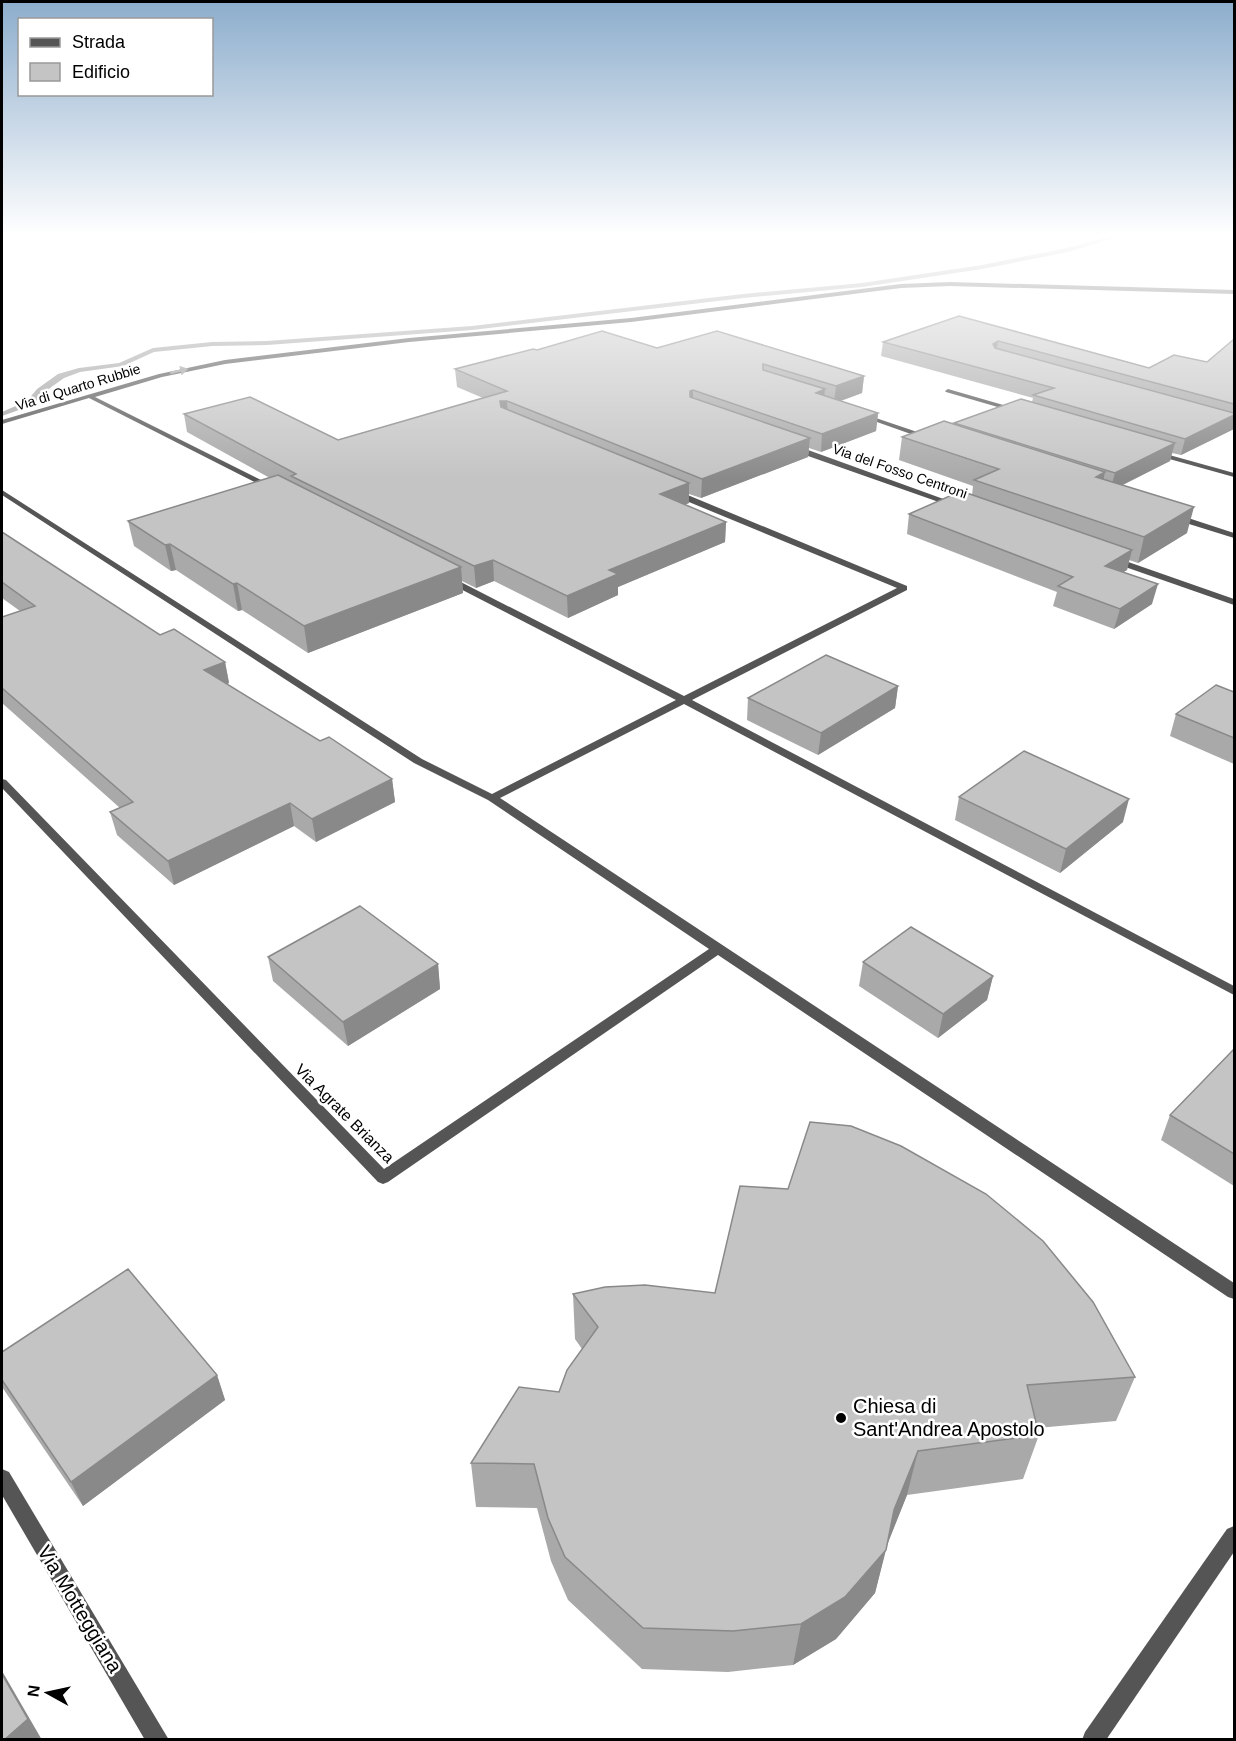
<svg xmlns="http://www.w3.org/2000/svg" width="1236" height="1741" font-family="Arial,sans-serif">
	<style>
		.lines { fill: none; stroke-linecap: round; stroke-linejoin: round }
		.stream { fill: #a3a3a3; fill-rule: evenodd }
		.minor { fill: #555; fill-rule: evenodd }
		.wall { fill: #a9a9a9 }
		.shaded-wall { fill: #898989 }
		.building { fill: #c4c4c4; stroke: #898989; stroke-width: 1.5 }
		.oneway { fill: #999 }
		.poi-dot { fill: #000; stroke: #fff; stroke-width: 2 }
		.labels { text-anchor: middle; stroke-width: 5; stroke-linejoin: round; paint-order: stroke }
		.far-street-label { font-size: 14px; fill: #000; stroke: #fff }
		.street-label { font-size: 16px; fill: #000; stroke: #fff }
		.near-poi-label { font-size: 20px; fill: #000; stroke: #fff; text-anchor: start }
		.near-street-label { font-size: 20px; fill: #000; stroke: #fff }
	</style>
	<rect width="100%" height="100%" fill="#fff"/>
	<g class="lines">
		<polygon class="stream" points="1115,235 1124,235 1068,252 982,269 862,287 743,298 472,330 267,345 212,346 154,352 123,366 80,372 64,378 43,393 33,405 2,416 2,412 27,401 37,389 58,374 79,368 119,363 153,348 212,342 267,341 472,326 743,294 862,283 982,265 1067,248"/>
		<g class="minor">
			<polygon points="950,282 1234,290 1234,294 950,286 901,288 631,322 409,342 225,364 162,377 95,397 275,487 276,489 272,491 89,398 2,424 2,420 159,374 225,360 409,338 631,318 901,284"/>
			<polygon points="948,389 1017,409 1018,410 1015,412 946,392 945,391"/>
			<polygon points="860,414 864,414 932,437 925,439 860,416"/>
			<polygon points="791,446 797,446 960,505 953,507 791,450"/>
			<polygon points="1155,451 1234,473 1234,477 1155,455"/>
			<polygon points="2,490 422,759 492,794 676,700 445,581 445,577 451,577 684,696 897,588 672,495 672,491 678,491 907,586 907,590 692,700 1234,986 1234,995 684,704 500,798 1234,1283 1234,1299 1228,1297 718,955 388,1182 383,1184 378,1182 2,788 2,779 6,780 384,1169 709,949 488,800 414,763 2,495"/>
			<polygon points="1173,515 1179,515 1234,533 1234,538 1173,519"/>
			<polygon points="1114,557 1234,599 1234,605 1111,562 1110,560"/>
			<polygon points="2,1469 9,1472 169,1740 145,1740 2,1495"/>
			<polygon points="1234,1526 1234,1552 1106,1740 1082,1740 1085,1732 1227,1529"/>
		</g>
	</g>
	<g class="wall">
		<polygon points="959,316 1149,368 1207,362 1234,339 1234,429 1181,455 1172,453 1170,461 1123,485 1187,533 1138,563 1129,560 1127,570 1123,572 1152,604 1114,629 1053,606 1057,592 907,534 909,514 972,495 973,486 899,460 902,437 954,425 954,423 1032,402 1033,398 881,356 883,342"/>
		<polygon points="657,348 864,376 862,393 841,401 878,413 876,431 821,452 809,448 808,457 701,498 689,494 689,503 685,505 726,522 725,542 618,587 618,595 568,618 494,581 476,588 462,581 463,593 308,653 242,610 238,611 176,570 171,571 134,546 128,521 270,478 187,432 184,414 338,440 483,398 457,387 455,369 537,350"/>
		<polygon points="2,532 160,635 225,662 229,683 227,684 320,741 392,779 395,802 316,842 294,826 174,885 117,835 110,812 120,808 2,703 2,617 20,611 2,598"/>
		<polygon points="898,686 895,708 818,755 747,720 748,698"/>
		<polygon points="1234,692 1234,764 1170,736 1176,714"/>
		<polygon points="959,797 1123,822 1060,873 955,820"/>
		<polygon points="268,957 438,964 440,989 348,1046 273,981"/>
		<polygon points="863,962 993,976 987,1000 938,1038 859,986"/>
		<polygon points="1234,1049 1234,1186 1161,1140 1170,1115"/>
		<polygon points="573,1294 1135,1377 1116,1421 1037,1428 1039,1435 1023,1479 907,1495 887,1544 875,1593 836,1639 793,1665 728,1672 642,1669 568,1600 551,1561 537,1508 476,1507 471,1463 559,1392 582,1349 575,1339"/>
		<polygon points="2,1352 217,1375 225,1400 83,1506 2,1387"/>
	</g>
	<g class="shaded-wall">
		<polygon points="998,341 996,355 993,344"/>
		<polygon points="864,376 862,393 834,403 836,386"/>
		<polygon points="825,389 823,407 816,393"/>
		<polygon points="693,390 693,408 689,409 690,391"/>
		<polygon points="500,401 507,401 508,419 501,419"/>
		<polygon points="878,413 876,431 821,452 822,434"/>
		<polygon points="1234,415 1234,429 1181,455 1185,439"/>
		<polygon points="810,438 808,457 701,498 702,479"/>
		<polygon points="1175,443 1170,461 1110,491 1115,473"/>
		<polygon points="1105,472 1100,497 1096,477"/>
		<polygon points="689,483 689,503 660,514 660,494"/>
		<polygon points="1194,507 1187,533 1138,563 1144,537"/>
		<polygon points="726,522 725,542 618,587 618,595 568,618 567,596 609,570"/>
		<polygon points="170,544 176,570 171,571 165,545"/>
		<polygon points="1132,550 1127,570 1101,586 1105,566"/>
		<polygon points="493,560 494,581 476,588 474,566"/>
		<polygon points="461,567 463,593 308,653 304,626"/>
		<polygon points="237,583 242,610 238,611 233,584"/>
		<polygon points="1158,584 1152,604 1114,629 1120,609"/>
		<polygon points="225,662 229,683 209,691 204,670"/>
		<polygon points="898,686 895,708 818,755 821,733"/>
		<polygon points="392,779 395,802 316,842 312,819"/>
		<polygon points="1129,799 1123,822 1060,873 1066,849"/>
		<polygon points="290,803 294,826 174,885 168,861"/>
		<polygon points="438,964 440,989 348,1046 343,1022"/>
		<polygon points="993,976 987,1000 938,1038 943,1014"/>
		<polygon points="217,1375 225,1400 83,1506 71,1482"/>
		<polygon points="918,1451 907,1495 884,1553 886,1550 875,1593 836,1639 793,1665 801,1624 894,1510"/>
		<polygon points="2,1671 42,1740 4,1740"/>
	</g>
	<g class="building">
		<polygon points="959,316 1149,368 1174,355 1207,362 1234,339 1234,404 998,341 993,344 995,348 1234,413 1234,415 1185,439 1033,395 1054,388 883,342"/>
		<polygon points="602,331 657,348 717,331 864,376 836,386 763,364 763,370 825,389 816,393 878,413 822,434 693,390 690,391 690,397 810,438 702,479 507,401 500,401 501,407 689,483 660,494 726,522 609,570 618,574 567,596 493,560 474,566 291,476 296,474 184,414 250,397 338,440 507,391 455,369 533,349 537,350"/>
		<polygon points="1021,399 1175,443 1115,473 954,423"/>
		<polygon points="944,421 1105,472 1096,477 1194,507 1144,537 974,480 999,469 902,437"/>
		<polygon points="278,475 461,567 304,626 237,583 233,584 170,544 165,545 128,521"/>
		<polygon points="961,491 1132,550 1105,566 1158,584 1120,609 1058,586 1073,577 909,514"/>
		<polygon points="2,532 160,635 174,629 225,662 204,670 320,741 329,737 392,779 312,819 290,803 168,861 110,812 133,802 2,688 2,617 35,606 2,582"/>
		<polygon points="826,655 898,686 821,733 748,698"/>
		<polygon points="1216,685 1234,692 1234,738 1176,714"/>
		<polygon points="1024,751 1129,799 1066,849 959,797"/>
		<polygon points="360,906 438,964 343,1022 268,957"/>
		<polygon points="911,927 993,976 943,1014 863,962"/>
		<polygon points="1234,1049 1234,1154 1170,1115"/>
		<polygon points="810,1122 851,1126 901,1146 986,1194 1043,1241 1093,1302 1135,1377 1027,1385 1039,1435 918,1451 894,1510 886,1550 845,1597 801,1624 733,1631 643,1628 565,1557 548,1518 534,1464 471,1463 519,1387 559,1392 567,1370 598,1327 573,1294 605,1287 645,1285 715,1293 740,1186 788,1189"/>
		<polygon points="128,1269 217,1375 71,1482 2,1380 2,1352"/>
		<polygon points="2,1674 28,1719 4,1740 2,1740"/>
	</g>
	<defs><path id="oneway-solid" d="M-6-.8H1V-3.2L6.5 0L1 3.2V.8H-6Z" transform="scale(1.5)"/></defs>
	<use class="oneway" href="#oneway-solid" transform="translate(179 371) rotate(-13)"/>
	<linearGradient id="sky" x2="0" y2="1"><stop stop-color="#8cadcc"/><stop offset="0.49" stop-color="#fff"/><stop offset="1" stop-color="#fff" stop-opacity="0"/></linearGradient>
	<rect width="1236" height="479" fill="url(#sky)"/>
	<circle class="poi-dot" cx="841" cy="1418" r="6"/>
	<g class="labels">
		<g class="far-street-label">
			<text transform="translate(78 387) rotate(-17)" y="5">Via di Quarto Rubbie</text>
			<text transform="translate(900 471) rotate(19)" y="5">Via del Fosso Centroni</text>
		</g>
		<g class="street-label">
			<text transform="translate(345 1113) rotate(45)" y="6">Via Agrate Brianza</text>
		</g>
		<g class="near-poi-label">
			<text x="853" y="1413">Chiesa di<tspan x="853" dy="23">Sant'Andrea Apostolo</tspan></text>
		</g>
		<g class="near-street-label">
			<text transform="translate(80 1609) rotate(59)" y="7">Via Motteggiana</text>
		</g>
	</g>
	<rect width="1236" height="1741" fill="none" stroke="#000000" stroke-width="6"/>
	<rect x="18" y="18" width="195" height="78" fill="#ffffff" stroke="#999999" stroke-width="1.5"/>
	<rect x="30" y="38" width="30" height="9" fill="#555555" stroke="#999999" stroke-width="1.5"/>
	<text x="72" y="48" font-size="18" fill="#000000">Strada</text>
	<rect x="30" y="63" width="30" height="18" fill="#c4c4c4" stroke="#999999" stroke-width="1.5"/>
	<text x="72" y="78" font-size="18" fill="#000000">Edificio</text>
	<g transform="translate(48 1693) rotate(278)" stroke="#ffffff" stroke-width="4.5" paint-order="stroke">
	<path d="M0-4.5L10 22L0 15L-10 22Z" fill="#000000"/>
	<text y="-9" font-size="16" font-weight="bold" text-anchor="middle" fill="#000000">N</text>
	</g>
</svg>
